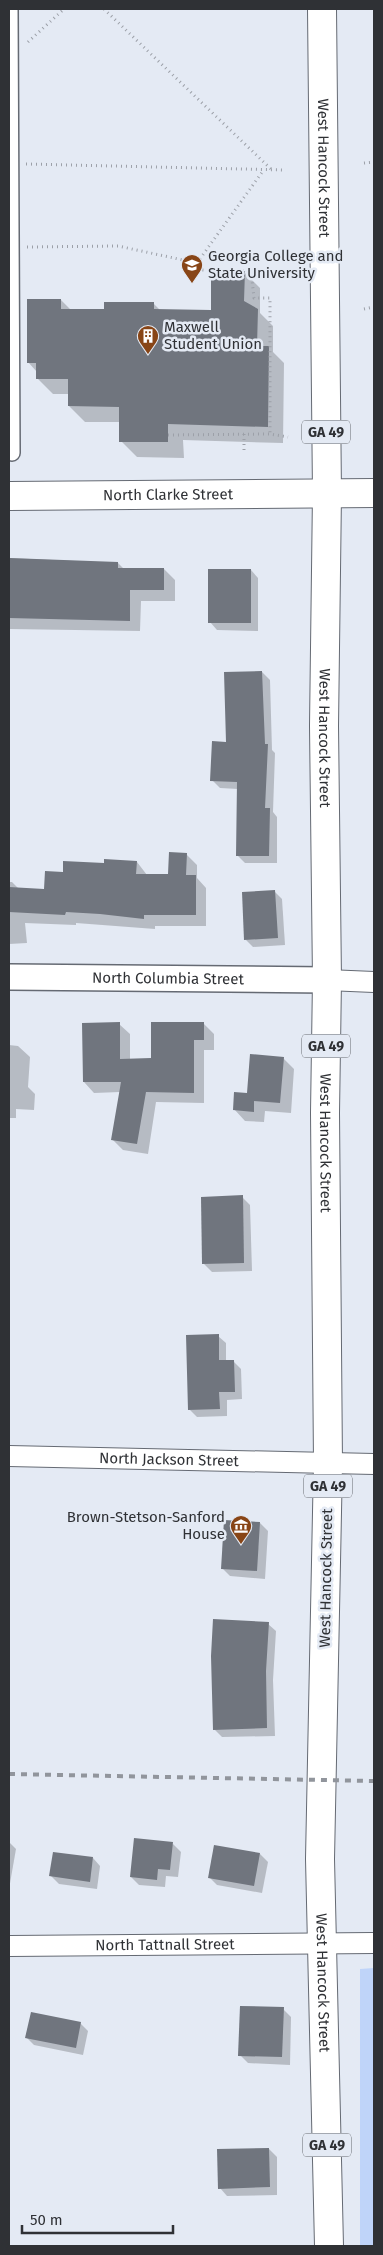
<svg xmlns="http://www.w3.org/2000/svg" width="383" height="2255" font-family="'Fira Sans',sans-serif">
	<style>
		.green { fill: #bfd4f9 }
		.shadow { fill: #0003 }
		.building { fill: #70757e }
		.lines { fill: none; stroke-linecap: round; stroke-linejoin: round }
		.pedestrian-casing { stroke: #656a73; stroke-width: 18 }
		.minor-casing { stroke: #656a73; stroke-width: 22 }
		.tertiary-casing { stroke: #656a73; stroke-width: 28 }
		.primary-casing { stroke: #656a73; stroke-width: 30 }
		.path { stroke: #9ca0a8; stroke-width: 3; stroke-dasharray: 1 4; stroke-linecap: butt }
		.pedestrian { stroke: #fff; stroke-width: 15 }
		.minor { stroke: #fff; stroke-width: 20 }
		.tertiary { stroke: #fff; stroke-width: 25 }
		.primary { stroke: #fff; stroke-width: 28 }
		.rail { stroke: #91959c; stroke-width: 4; stroke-dasharray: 6 6; stroke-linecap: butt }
		.labels { text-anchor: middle; stroke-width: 5; stroke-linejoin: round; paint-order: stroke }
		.shield { fill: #e4eaf4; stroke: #65686e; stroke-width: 1 }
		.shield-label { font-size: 14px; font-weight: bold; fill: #2f3135 }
		.street-label { font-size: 15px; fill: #2f3135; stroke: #e4eaf4 }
		.poi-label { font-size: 15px; fill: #2f3135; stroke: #e4eaf4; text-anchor: start }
	</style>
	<rect width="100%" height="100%" fill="#e4eaf4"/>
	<polygon class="green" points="374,1968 374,2246 360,2246 360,1969"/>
	<g class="shadow">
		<polygon points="244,272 260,288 260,313 273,326 273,352 284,363 283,443 183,440 184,458 137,457 121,441 121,422 85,422 69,406 69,394 53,394 37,378 37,372 28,362 61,300 71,310 105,311 154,304 161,311 212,311"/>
		<polygon points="9,558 118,563 124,569 164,569 175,580 175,601 141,601 140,631 9,629"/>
		<polygon points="251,570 258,578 258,631 217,630 210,622"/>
		<polygon points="262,672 270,680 272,750 275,753 273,812 277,817 277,863 245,863 237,855 238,789 220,788 212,780"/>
		<polygon points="186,854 197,865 197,878 206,888 206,926 155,926 155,929 76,923 76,925 25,923 27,943 9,944 9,882 12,882 19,889 45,891 64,873 105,865 137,862 147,875 170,876"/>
		<polygon points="274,891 282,899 285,945 253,947 246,940"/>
		<polygon points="119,1024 130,1034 130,1060 152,1059 204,1024 214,1034 214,1050 204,1050 204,1103 156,1102 148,1154 123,1150 112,1139 120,1092 94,1093 84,1082"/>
		<polygon points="9,1045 18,1046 30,1057 28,1087 35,1094 34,1110 16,1109 16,1118 9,1118"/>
		<polygon points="283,1058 294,1069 291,1113 265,1111 264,1122 245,1121 234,1109"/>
		<polygon points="242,1197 250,1205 252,1271 212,1272 204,1264"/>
		<polygon points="218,1336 226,1343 226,1361 233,1361 241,1369 242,1399 227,1400 227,1416 197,1417 189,1409"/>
		<polygon points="260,1523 268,1531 265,1579 230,1576 222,1568"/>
		<polygon points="268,1624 276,1631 273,1680 275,1736 222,1737 214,1729"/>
		<polygon points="9,1842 16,1849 9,1889"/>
		<polygon points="173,1844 181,1852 178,1877 166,1876 165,1887 139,1885 131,1877"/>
		<polygon points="215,1846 260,1854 268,1862 262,1893 217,1885 209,1877"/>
		<polygon points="93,1858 100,1866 97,1889 59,1884 51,1876"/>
		<polygon points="283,2009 291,2017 290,2065 248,2063 240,2055"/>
		<polygon points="80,2023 88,2031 83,2055 34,2045 26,2037"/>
		<polygon points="269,2149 277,2157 277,2195 227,2196 220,2188"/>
		<polygon points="225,2245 261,2246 225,2246"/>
	</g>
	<g class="building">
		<polygon points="211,271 245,271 244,301 258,309 257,346 269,346 268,427 168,424 168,442 119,442 119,407 68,406 68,379 36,379 36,363 27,363 27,299 61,299 61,309 104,309 104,302 154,302 154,309 211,310"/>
		<polygon points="9,558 118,562 118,568 164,568 164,590 130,590 130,621 9,618"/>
		<rect x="208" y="569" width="43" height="54"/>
		<polygon points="262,671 265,744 268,744 265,808 270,808 269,856 236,856 237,782 210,781 212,741 226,742 224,672"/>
		<polygon points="169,852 187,853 186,875 196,875 196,915 144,915 144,919 100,914 66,912 65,915 9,912 9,887 44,889 45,871 63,872 63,861 104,863 104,859 137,861 136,874 168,874"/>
		<polygon points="275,890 278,938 244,940 242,892"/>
		<polygon points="120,1022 120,1059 151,1058 151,1022 204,1022 204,1040 194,1040 194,1093 146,1092 137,1144 111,1140 121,1082 83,1082 82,1023"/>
		<polygon points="250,1054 284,1057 280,1103 254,1101 254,1112 233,1110 234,1092 247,1093"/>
		<polygon points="243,1195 244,1263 202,1264 201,1197"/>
		<polygon points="219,1334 219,1360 234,1360 235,1392 219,1392 220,1409 188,1410 186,1335"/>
		<polygon points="224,1520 260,1522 257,1571 221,1569"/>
		<polygon points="213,1619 269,1622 266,1671 267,1728 213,1730 211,1656"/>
		<polygon points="134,1838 173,1842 170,1870 158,1869 157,1880 130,1877"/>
		<polygon points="214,1845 260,1853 254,1886 208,1878"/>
		<polygon points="53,1852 93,1857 90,1882 49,1876"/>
		<polygon points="240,2006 284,2007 282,2057 238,2056"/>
		<polygon points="31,2012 81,2022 76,2048 25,2038"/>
		<polygon points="269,2148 270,2187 218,2189 217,2149"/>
	</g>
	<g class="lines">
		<g class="pedestrian-casing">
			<polyline id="pedestrian" points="10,9 12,453"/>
		</g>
		<g class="minor-casing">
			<g id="minor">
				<polyline points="327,980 374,982"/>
				<path id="s1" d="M9,1456L374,1464"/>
				<path id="s2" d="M9,1946L374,1943"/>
			</g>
		</g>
		<g class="tertiary-casing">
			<g id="tertiary">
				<path id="s3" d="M9,977L327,980"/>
			</g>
		</g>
		<g class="primary-casing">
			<g id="primary">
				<path id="s4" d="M322,9L327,493L324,726L327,980L325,1113L328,1463L320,1859L329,2246"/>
				<path id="s5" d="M9,496L374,493"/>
			</g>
		</g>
		<g class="path">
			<polyline points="104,9 272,170"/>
			<polyline points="28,42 64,9"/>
			<polyline points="364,163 374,162"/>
			<polyline points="26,164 285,170"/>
			<polyline points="27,247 118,246 197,263"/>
			<polyline points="197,263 200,270 251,271 254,298 270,298 270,434"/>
			<polyline points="197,263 263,171"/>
			<polyline points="364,309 374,307"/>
			<polyline points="244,434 244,450"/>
			<polyline points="168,435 270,434 288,437"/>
		</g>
		<use href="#pedestrian" class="pedestrian"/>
		<use href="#minor" class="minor"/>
		<use href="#tertiary" class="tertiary"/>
		<use href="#primary" class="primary"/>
		<polyline class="rail" points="9,1774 374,1781"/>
	</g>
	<defs>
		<g id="university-pin" transform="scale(1.125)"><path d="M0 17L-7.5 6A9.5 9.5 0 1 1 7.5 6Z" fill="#884516" stroke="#e4eaf4"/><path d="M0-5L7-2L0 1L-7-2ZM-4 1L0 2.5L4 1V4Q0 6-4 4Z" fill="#fff"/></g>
		<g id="building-pin" transform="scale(1.125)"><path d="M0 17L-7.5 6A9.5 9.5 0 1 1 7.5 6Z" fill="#884516" stroke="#e4eaf4"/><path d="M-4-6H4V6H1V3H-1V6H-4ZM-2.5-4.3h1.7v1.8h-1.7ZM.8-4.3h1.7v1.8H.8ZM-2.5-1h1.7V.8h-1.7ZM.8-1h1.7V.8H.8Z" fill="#fff"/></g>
		<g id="museum-pin" transform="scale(1.125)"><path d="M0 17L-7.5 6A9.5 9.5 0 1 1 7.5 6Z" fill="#884516" stroke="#e4eaf4"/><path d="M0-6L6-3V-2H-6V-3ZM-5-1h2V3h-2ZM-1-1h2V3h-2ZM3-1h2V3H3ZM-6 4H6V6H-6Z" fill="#fff"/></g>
	</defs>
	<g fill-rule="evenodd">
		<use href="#university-pin" x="192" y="265"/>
		<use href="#building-pin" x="148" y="336"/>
		<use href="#museum-pin" x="241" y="1526"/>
	</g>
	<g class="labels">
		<g class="shield">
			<rect x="302" y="420.5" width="48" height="23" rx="4"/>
			<rect x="302" y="1034.5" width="48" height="23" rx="4"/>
			<rect x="304" y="1474.5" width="48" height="23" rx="4"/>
			<rect x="303" y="2133.5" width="48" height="23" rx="4"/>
		</g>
		<g class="shield-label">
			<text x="326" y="437">GA 49</text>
			<text x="326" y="1051">GA 49</text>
			<text x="328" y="1491">GA 49</text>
			<text x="327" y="2150">GA 49</text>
		</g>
		<g class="street-label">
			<text dy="5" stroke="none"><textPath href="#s4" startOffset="159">West Hancock Street</textPath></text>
			<text dy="5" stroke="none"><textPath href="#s5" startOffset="159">North Clarke Street</textPath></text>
			<text dy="5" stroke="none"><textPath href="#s4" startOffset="729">West Hancock Street</textPath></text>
			<text dy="5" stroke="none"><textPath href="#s3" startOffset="159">North Columbia Street</textPath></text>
			<text dy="5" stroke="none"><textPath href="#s4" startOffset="1134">West Hancock Street</textPath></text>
			<text dy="5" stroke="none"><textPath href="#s1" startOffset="160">North Jackson Street</textPath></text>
			<text transform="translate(326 1578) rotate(-89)" y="5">West Hancock Street</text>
			<text dy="5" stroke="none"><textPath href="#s2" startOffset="156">North Tattnall Street</textPath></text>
			<text dy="5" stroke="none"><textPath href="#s4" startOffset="1974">West Hancock Street</textPath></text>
		</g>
		<g class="poi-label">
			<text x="208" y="261">Georgia College and<tspan x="208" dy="17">State University</tspan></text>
			<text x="164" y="332">Maxwell<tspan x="164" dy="17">Student Union</tspan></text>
			<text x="225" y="1522" text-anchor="end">Brown-Stetson-Sanford<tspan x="225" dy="17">House</tspan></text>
		</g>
	</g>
	<rect width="383" height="2255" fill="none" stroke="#2f3135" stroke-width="20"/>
	<path d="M22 2225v8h151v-8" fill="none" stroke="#2f3135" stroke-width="2.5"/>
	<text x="30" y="2225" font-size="15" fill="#2f3135" stroke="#e4eaf4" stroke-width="4" paint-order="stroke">50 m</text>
</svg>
